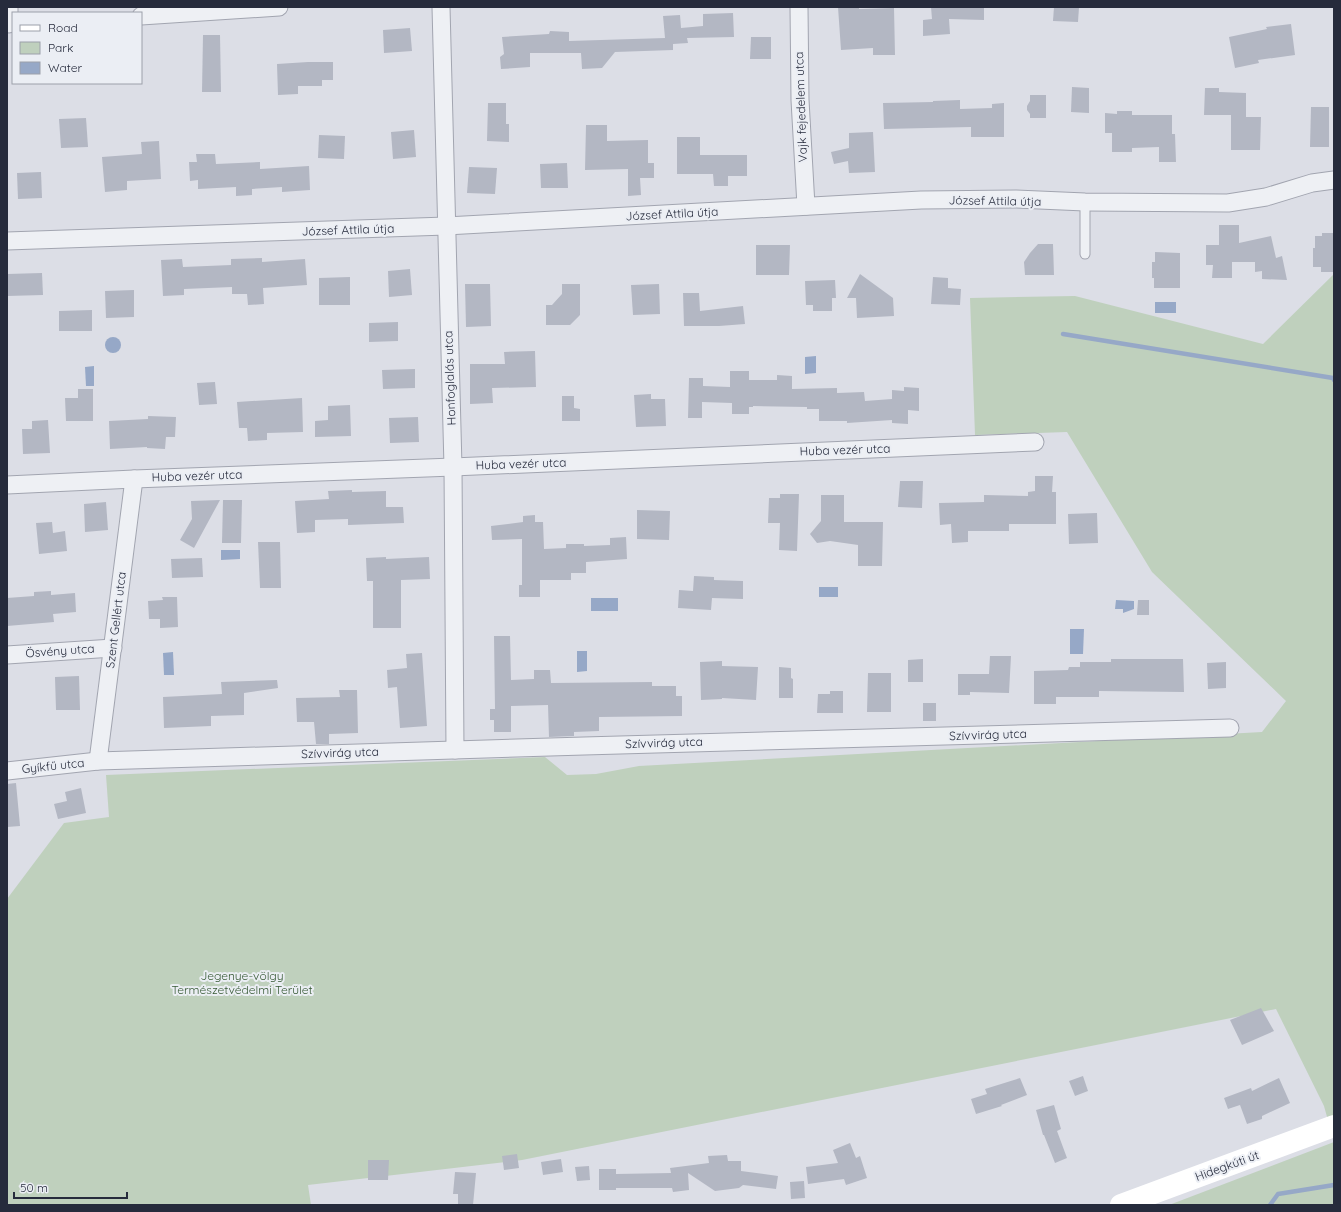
<svg xmlns="http://www.w3.org/2000/svg" width="1341" height="1212" font-family="Quicksand,sans-serif">
	<style>
		.green { fill: #bfd0bd }
		.water { fill: #96a8c7 }
		.lines { fill: none; stroke-linecap: round; stroke-linejoin: round }
		.stream { stroke: #96a8c7; stroke-width: 4.5 }
		.building { fill: #b3b7c3 }
		.service-casing { stroke: #a2a5b0; stroke-width: 11 }
		.minor-casing { stroke: #a2a5b0; stroke-width: 19 }
		.service { stroke: #eef0f4; stroke-width: 9 }
		.minor { stroke: #eef0f4; stroke-width: 17 }
		.secondary { stroke: #fff; stroke-width: 22 }
		.labels { text-anchor: middle; stroke-width: 4; stroke-linejoin: round; paint-order: stroke }
		.street-label { font-size: 12px; fill: #262b3c; stroke: #ebeef4 }
		.park-label { font-size: 12px; fill: #355833; stroke: #ebeef4 }
	</style>
	<rect width="100%" height="100%" fill="#dcdee6"/>
	<polygon class="green" points="1334,274 1334,1205 1169,1205 1334,1142 1324,1106 1276,1009 522,1160 308,1185 311,1205 7,1205 7,899 64,823 109,817 106,775 545,757 567,775 596,774 639,766 1262,732 1286,701 1152,572 1067,432 975,435 970,298 1075,296 1263,344"/>
	<g class="water">
		<polygon points="1176,302 1176,313 1155,313 1155,302"/>
		<circle cx="113" cy="345" r="8"/>
		<polygon points="816,356 816,373 805,374 805,357"/>
		<polygon points="94,366 94,386 86,386 85,367"/>
		<polygon points="221,550 240,550 240,559 221,560"/>
		<rect x="819" y="587" width="19" height="10"/>
		<rect x="591" y="598" width="27" height="13"/>
		<polygon points="1116,600 1134,601 1134,609 1123,613 1123,609 1115,609"/>
		<polygon points="1070,629 1084,629 1083,654 1070,654"/>
		<polygon points="577,651 587,651 587,671 577,672"/>
		<polygon points="173,652 174,675 164,675 163,653"/>
	</g>
	<g class="lines">
		<g class="stream">
			<polyline points="1063,334 1333,378 1334,380"/>
			<polyline points="1270,1205 1278,1194 1334,1185"/>
		</g>
	</g>
	<g class="building">
		<polygon points="838,7 859,7 859,9 894,8 895,55 873,55 873,48 841,50"/>
		<polygon points="931,7 984,7 984,20 949,19 950,34 923,36 923,20 932,19"/>
		<polygon points="1054,7 1079,7 1078,22 1053,21"/>
		<polygon points="733,13 734,37 687,38 688,43 673,44 673,50 615,52 602,68 582,69 581,53 530,53 530,67 501,69 500,57 504,54 502,37 549,34 550,31 569,32 569,41 665,38 663,16 680,15 681,28 703,26 703,14"/>
		<polygon points="1291,24 1295,55 1258,60 1259,63 1235,68 1229,37 1267,29 1266,27"/>
		<polygon points="410,28 412,51 384,53 383,30"/>
		<polygon points="203,35 220,35 221,92 202,92"/>
		<polygon points="751,37 771,37 771,59 750,59"/>
		<polygon points="308,62 333,62 333,80 322,80 322,86 298,86 298,94 278,95 277,64"/>
		<polygon points="1072,87 1089,88 1089,113 1071,112"/>
		<polygon points="1205,88 1219,88 1219,92 1246,93 1246,117 1261,117 1260,150 1231,150 1231,115 1204,115"/>
		<polygon points="1030,95 1046,95 1046,118 1030,118 1030,114 1027,110 1027,106 1030,101"/>
		<polygon points="960,100 960,109 992,108 992,104 1004,103 1004,137 971,137 971,127 884,129 883,103 933,102 933,101"/>
		<polygon points="488,103 506,103 506,124 509,124 509,142 487,141"/>
		<polygon points="1311,107 1329,107 1329,147 1310,147"/>
		<polygon points="1117,111 1132,111 1132,115 1172,115 1172,134 1175,134 1176,162 1159,162 1159,147 1132,148 1132,152 1112,152 1112,133 1105,133 1105,113 1117,114"/>
		<polygon points="86,118 88,147 61,148 59,119"/>
		<polygon points="586,125 607,125 607,141 648,140 648,163 654,163 654,178 640,178 641,195 628,196 628,169 585,170"/>
		<polygon points="414,130 416,157 393,159 391,132"/>
		<polygon points="873,132 875,172 849,173 848,161 834,164 831,152 849,148 849,133"/>
		<polygon points="319,135 345,136 344,159 318,158"/>
		<polygon points="677,137 700,137 700,155 747,155 747,176 728,176 728,186 714,186 713,174 677,174"/>
		<polygon points="159,141 161,179 127,181 127,190 105,192 102,157 142,154 141,142"/>
		<polygon points="196,154 215,154 216,164 260,162 260,169 309,166 310,190 282,192 282,187 252,189 252,195 236,196 236,187 198,189 198,180 190,181 189,162 197,162"/>
		<polygon points="567,163 568,188 541,188 540,164"/>
		<polygon points="469,167 497,168 495,194 467,193"/>
		<polygon points="41,172 42,198 18,199 17,173"/>
		<polygon points="1219,225 1239,225 1239,243 1271,236 1276,258 1282,256 1287,280 1262,279 1262,271 1255,272 1255,262 1232,262 1232,278 1212,278 1213,265 1206,265 1206,245 1219,245"/>
		<polygon points="1322,233 1334,233 1334,272 1321,272 1321,267 1313,267 1313,248 1315,248 1315,236 1322,236"/>
		<polygon points="1038,244 1053,244 1054,275 1025,275 1024,262 1030,253"/>
		<polygon points="756,245 790,245 789,275 756,275"/>
		<polygon points="1155,252 1180,253 1180,288 1154,288 1154,278 1152,278 1152,262 1155,262"/>
		<polygon points="262,258 262,262 305,259 307,285 263,288 264,304 248,305 247,294 232,294 232,287 184,289 184,295 163,296 161,260 182,259 183,267 231,265 231,259"/>
		<polygon points="410,269 412,295 389,297 388,271"/>
		<polygon points="42,273 43,295 7,296 7,274"/>
		<polygon points="860,274 893,298 894,316 857,318 856,298 847,298"/>
		<polygon points="350,277 350,305 319,305 319,278"/>
		<polygon points="933,277 948,278 948,288 961,289 960,305 931,304"/>
		<polygon points="835,280 836,298 832,298 832,311 813,311 813,305 806,305 805,281"/>
		<polygon points="465,284 490,284 491,326 466,327"/>
		<polygon points="562,284 580,284 580,315 570,325 546,325 546,305 552,305 562,294"/>
		<polygon points="659,284 660,314 633,315 631,285"/>
		<polygon points="134,290 134,317 106,318 105,291"/>
		<polygon points="683,293 699,293 700,311 743,306 745,324 719,326 684,326"/>
		<polygon points="92,310 92,331 59,331 59,311"/>
		<polygon points="398,322 398,341 369,342 369,323"/>
		<polygon points="535,351 536,387 492,388 493,403 470,404 470,364 505,364 504,352"/>
		<polygon points="415,369 415,388 383,389 382,370"/>
		<polygon points="730,371 749,371 749,380 777,380 777,375 792,376 792,389 837,388 837,393 864,392 865,401 892,399 892,390 904,391 904,387 919,388 919,411 908,410 908,424 892,423 892,420 847,423 847,421 819,421 819,409 807,409 807,407 753,406 753,407 749,407 749,414 732,414 732,403 702,402 702,418 688,418 689,378 703,378 703,386 730,387"/>
		<polygon points="215,382 217,404 199,405 197,383"/>
		<polygon points="78,389 93,389 93,421 66,421 65,398 78,398"/>
		<polygon points="651,394 651,399 665,399 666,426 636,427 634,395"/>
		<polygon points="562,396 574,396 574,408 580,409 580,421 562,421"/>
		<polygon points="302,398 303,432 267,433 267,440 248,441 247,428 239,428 237,402"/>
		<polygon points="350,405 351,436 315,437 315,421 328,420 328,406"/>
		<polygon points="148,416 176,417 175,437 166,437 165,449 147,448 147,447 110,449 109,421 148,419"/>
		<polygon points="418,417 419,442 390,443 389,418"/>
		<polygon points="48,420 50,453 23,454 22,429 32,429 32,421"/>
		<polygon points="1035,476 1053,476 1052,492 1056,492 1056,524 1009,524 1009,531 968,531 968,542 952,543 951,524 940,525 939,503 984,502 984,495 1028,496 1028,492 1035,491"/>
		<polygon points="900,481 923,481 922,508 898,507"/>
		<polygon points="352,490 352,492 386,491 386,507 403,507 404,523 348,525 348,519 315,520 315,532 297,533 295,501 329,499 328,491"/>
		<polygon points="780,494 799,494 797,551 779,550 780,523 768,523 769,498 780,498"/>
		<polygon points="821,495 844,495 844,522 883,522 882,566 858,566 858,545 830,541 817,543 810,534 821,521"/>
		<polygon points="220,500 194,548 180,540 192,519 191,501"/>
		<polygon points="223,500 242,500 241,543 222,543"/>
		<polygon points="106,502 108,530 85,532 84,504"/>
		<polygon points="637,510 670,511 669,540 637,539"/>
		<polygon points="1097,513 1098,543 1069,544 1068,514"/>
		<polygon points="535,515 535,522 543,522 544,549 566,548 566,544 584,544 584,546 610,545 610,538 626,537 627,559 586,562 586,573 571,573 571,580 540,580 540,597 519,597 519,585 522,585 522,539 492,540 491,526 523,522 523,516"/>
		<polygon points="52,522 53,533 65,531 67,551 39,554 36,523"/>
		<polygon points="258,542 280,542 281,588 260,588"/>
		<polygon points="386,557 386,559 429,557 430,579 401,580 401,628 373,628 373,581 367,581 366,558"/>
		<polygon points="202,558 203,577 172,578 171,559"/>
		<polygon points="694,576 714,577 714,580 743,581 743,599 712,598 711,610 678,608 679,590 693,591"/>
		<polygon points="51,591 51,595 75,593 76,612 53,614 54,622 7,626 7,598 34,596 34,592"/>
		<polygon points="162,597 177,597 178,627 160,628 160,619 149,619 148,601 163,600"/>
		<polygon points="1138,600 1149,600 1149,615 1137,615"/>
		<polygon points="494,636 510,636 511,680 534,679 534,670 550,670 551,683 652,682 652,686 676,686 676,696 682,696 682,716 599,717 599,731 574,732 574,736 549,737 548,705 511,706 511,732 494,732 494,720 490,720 490,709 495,709"/>
		<polygon points="422,653 427,726 400,728 397,687 388,688 387,670 407,668 406,654"/>
		<polygon points="990,656 1011,656 1009,693 970,692 970,695 958,695 958,674 989,674"/>
		<polygon points="923,659 923,682 908,682 908,660"/>
		<polygon points="1111,659 1183,659 1184,692 1099,691 1099,697 1056,697 1056,704 1034,704 1034,671 1068,670 1069,667 1080,667 1080,662 1111,662"/>
		<polygon points="722,661 722,666 758,667 756,700 722,698 722,699 701,700 700,662"/>
		<polygon points="1226,662 1226,688 1208,689 1207,663"/>
		<polygon points="779,667 791,668 791,678 793,679 793,698 779,698"/>
		<polygon points="868,673 891,673 891,712 867,712"/>
		<polygon points="79,676 80,710 56,710 55,677"/>
		<polygon points="277,680 278,688 244,693 244,715 211,716 211,726 164,728 163,697 222,694 221,682"/>
		<polygon points="339,690 357,690 358,733 329,734 329,744 316,744 314,722 297,722 296,698 340,697"/>
		<polygon points="830,691 843,691 843,713 817,713 818,694 830,694"/>
		<rect x="923" y="703" width="13" height="18"/>
		<polygon points="16,783 20,826 7,827 7,784"/>
		<polygon points="81,788 86,813 58,819 54,804 67,801 65,792"/>
		<polygon points="1261,1008 1274,1031 1242,1045 1230,1020"/>
		<polygon points="1083,1076 1088,1091 1075,1096 1069,1081"/>
		<polygon points="1020,1078 1027,1095 1001,1105 1002,1106 976,1114 971,1099 987,1094 985,1089"/>
		<polygon points="1279,1078 1290,1103 1262,1116 1262,1119 1247,1124 1240,1105 1228,1109 1224,1098 1251,1088 1252,1091"/>
		<polygon points="1054,1105 1061,1129 1057,1131 1067,1158 1055,1163 1044,1135 1043,1135 1036,1110"/>
		<polygon points="850,1143 856,1158 860,1156 867,1178 846,1185 844,1179 808,1184 806,1167 838,1163 833,1150"/>
		<polygon points="517,1154 519,1168 504,1170 502,1156"/>
		<polygon points="727,1155 728,1161 741,1161 741,1171 778,1176 776,1189 743,1185 739,1188 715,1191 688,1173 689,1190 673,1192 672,1188 616,1188 616,1190 599,1190 599,1169 616,1169 616,1174 671,1173 670,1168 709,1163 708,1156"/>
		<polygon points="561,1159 563,1172 543,1175 541,1162"/>
		<polygon points="368,1160 389,1160 388,1180 368,1180"/>
		<polygon points="589,1166 590,1180 577,1181 575,1167"/>
		<polygon points="455,1172 476,1173 473,1205 458,1205 458,1194 453,1194"/>
		<polygon points="804,1181 805,1198 791,1199 790,1182"/>
	</g>
	<g class="lines">
		<g class="service-casing">
			<polyline id="service" points="1085,254 1085,202"/>
		</g>
		<g class="minor-casing">
			<g id="minor">
				<polyline points="9,7 9,24"/>
				<polyline points="441,7 453,467 455,750"/>
				<polyline points="799,7 800,100 806,206"/>
				<polyline points="141,16 279,7"/>
				<polyline points="7,241 446,226 921,200 1016,199 1085,202 1228,203 1266,197 1312,183 1334,180"/>
				<polyline points="7,485 134,479 453,467 1035,442"/>
				<polyline points="7,655 113,648"/>
				<polyline points="98,761 134,479"/>
				<polyline points="7,771 98,761 584,746 1230,728"/>
			</g>
		</g>
		<use href="#service" class="service"/>
		<use href="#minor" class="minor"/>
		<polyline class="secondary" points="1121,1205 1334,1126"/>
	</g>
	<g class="labels">
		<g class="street-label">
			<text transform="translate(801 107) rotate(-92)" y="4">Vajk fejedelem utca</text>
			<text transform="translate(995 201) rotate(1)" y="4">József Attila útja</text>
			<text transform="translate(672 214) rotate(-3)" y="4">József Attila útja</text>
			<text transform="translate(348 230) rotate(-2)" y="4">József Attila útja</text>
			<text transform="translate(450 378) rotate(-92)" y="4">Honfoglalás utca</text>
			<text transform="translate(845 450) rotate(-2)" y="4">Huba vezér utca</text>
			<text transform="translate(521 464) rotate(-2)" y="4">Huba vezér utca</text>
			<text transform="translate(197 476) rotate(-2)" y="4">Huba vezér utca</text>
			<text transform="translate(116 620) rotate(-83)" y="4">Szent Gellért utca</text>
			<text transform="translate(60 651) rotate(-4)" y="4">Ösvény utca</text>
			<text transform="translate(988 735) rotate(-2)" y="4">Szívvirág utca</text>
			<text transform="translate(664 743) rotate(-2)" y="4">Szívvirág utca</text>
			<text transform="translate(340 753) rotate(-2)" y="4">Szívvirág utca</text>
			<text transform="translate(53 766) rotate(-6)" y="4">Gyíkfű utca</text>
			<text transform="translate(1227 1166) rotate(-20)" y="4">Hidegkúti út</text>
		</g>
		<g class="park-label">
			<text x="242" y="980">Jegenye-völgy<tspan x="242" dy="14">Természetvédelmi Terület</tspan></text>
		</g>
	</g>
	<rect width="1341" height="1212" fill="none" stroke="#262b3c" stroke-width="16"/>
	<rect x="12" y="12" width="130" height="72" fill="#ebeef4" stroke="#9ca0aa"/>
	<rect x="20" y="25" width="20" height="6" fill="#ffffff" stroke="#9ca0aa"/>
	<text x="48" y="32" font-size="12" fill="#262b3c">Road</text>
	<rect x="20" y="42" width="20" height="12" fill="#bfd0bd" stroke="#9ca0aa"/>
	<text x="48" y="52" font-size="12" fill="#262b3c">Park</text>
	<rect x="20" y="62" width="20" height="12" fill="#96a8c7" stroke="#9ca0aa"/>
	<text x="48" y="72" font-size="12" fill="#262b3c">Water</text>
	<path d="M14 1192v6h113v-6" fill="none" stroke="#262b3c" stroke-width="2"/>
	<text x="20" y="1192" font-size="12" fill="#262b3c" stroke="#ebeef4" stroke-width="3" paint-order="stroke">50 m</text>
</svg>
